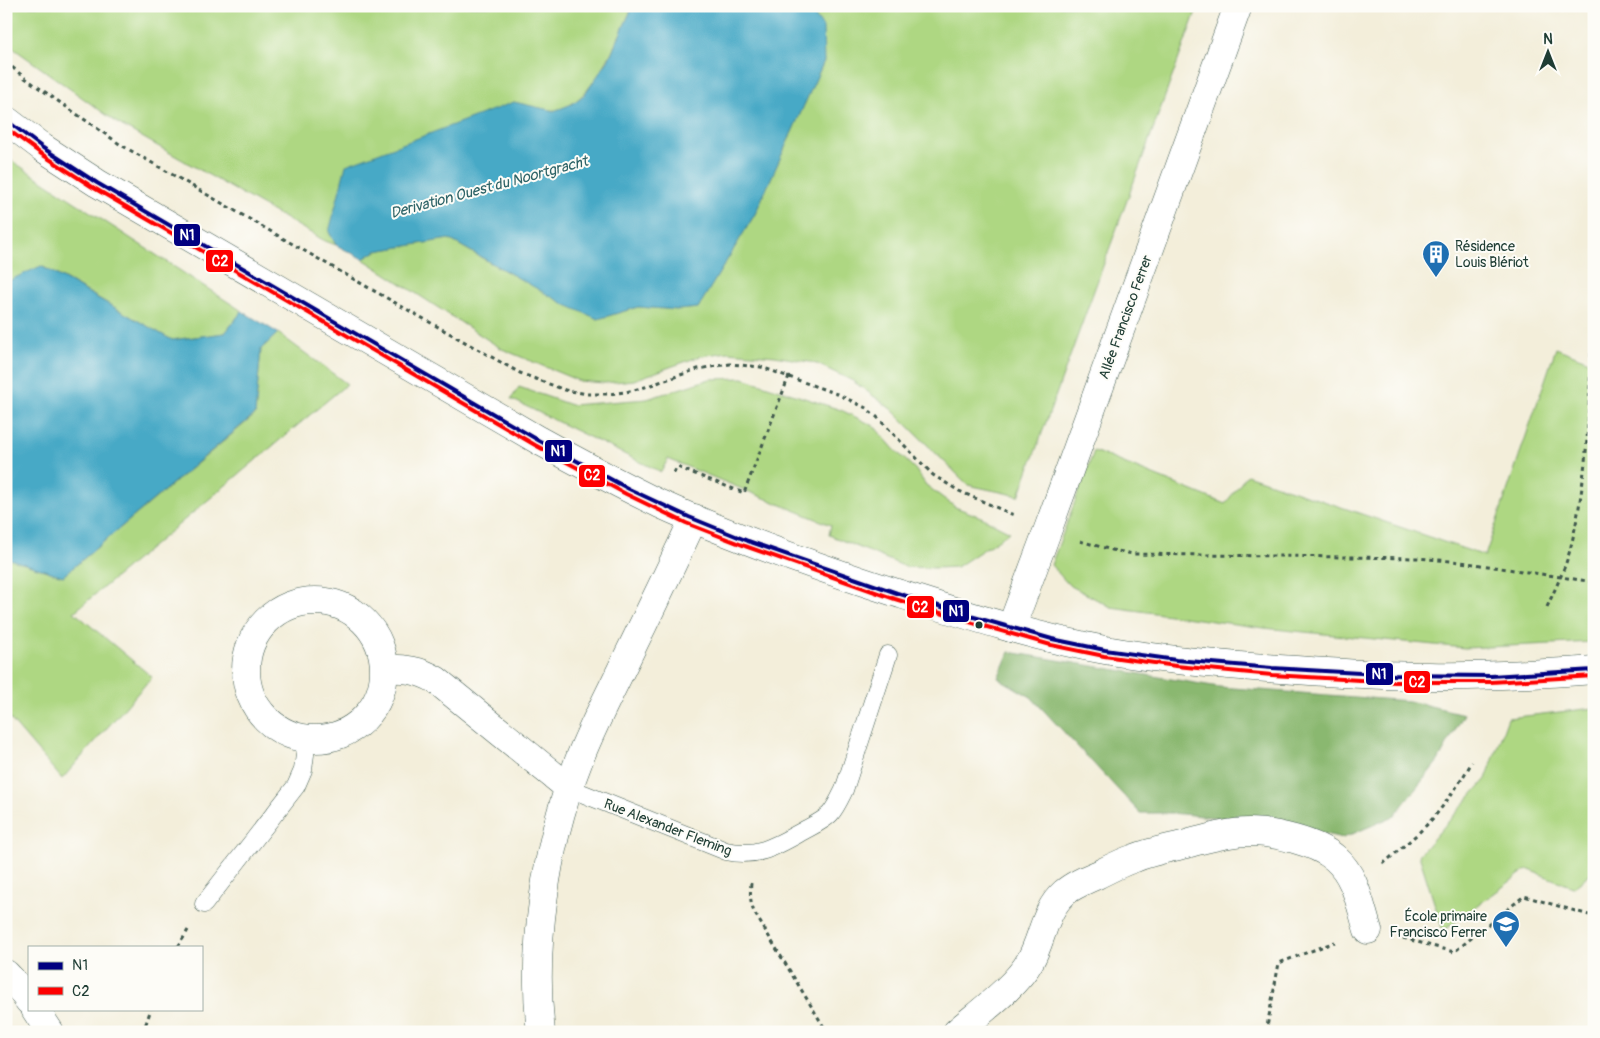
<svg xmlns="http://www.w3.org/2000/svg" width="1600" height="1038" font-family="Pangolin,sans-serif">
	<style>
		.green { fill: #aed782; stroke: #668a5b }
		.forest { fill: #8ab870; stroke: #547a52 }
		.water { fill: #46a9c6; stroke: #32737d }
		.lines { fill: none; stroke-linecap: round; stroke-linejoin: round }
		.service-casing { stroke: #3f584d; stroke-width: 19 }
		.minor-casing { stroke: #3f584d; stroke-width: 29 }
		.tertiary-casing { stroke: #3f584d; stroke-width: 29 }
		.path { stroke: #3f584d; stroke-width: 3; stroke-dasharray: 4 4; stroke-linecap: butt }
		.service { stroke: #fff; stroke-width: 18 }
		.minor { stroke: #fff; stroke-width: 28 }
		.tertiary { stroke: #fff; stroke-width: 28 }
		.bus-1-casing { stroke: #fdfcf7; stroke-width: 8 }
		.bus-2-casing { stroke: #fdfcf7; stroke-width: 8 }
		.bus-1 { stroke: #010080; stroke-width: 4 }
		.bus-2 { stroke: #fe0000; stroke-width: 4 }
		.bus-dot { fill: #1f3d34; stroke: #fdfcf7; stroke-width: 2 }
		.labels { text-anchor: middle; stroke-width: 4; stroke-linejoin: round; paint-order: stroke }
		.poi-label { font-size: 14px; fill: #1f3d34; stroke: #fdfcf7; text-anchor: start }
		.street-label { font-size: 14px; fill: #1f3d34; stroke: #fdfcf7 }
		.water-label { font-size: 15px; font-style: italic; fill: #2d6367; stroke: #fdfcf7 }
		.line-badge { stroke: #fdfcf7; stroke-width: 2 }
		.badge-label { font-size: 14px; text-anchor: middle; font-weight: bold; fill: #fff }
	</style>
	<rect width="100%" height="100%" fill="#fdfcf7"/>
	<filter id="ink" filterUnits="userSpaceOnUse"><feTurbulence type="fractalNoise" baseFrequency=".02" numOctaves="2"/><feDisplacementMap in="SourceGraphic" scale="10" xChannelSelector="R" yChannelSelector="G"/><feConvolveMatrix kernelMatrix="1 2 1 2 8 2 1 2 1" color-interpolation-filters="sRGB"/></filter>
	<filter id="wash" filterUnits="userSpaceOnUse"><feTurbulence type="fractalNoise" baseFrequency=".0096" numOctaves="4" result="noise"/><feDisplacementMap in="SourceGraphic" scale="20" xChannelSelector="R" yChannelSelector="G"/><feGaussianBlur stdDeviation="1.12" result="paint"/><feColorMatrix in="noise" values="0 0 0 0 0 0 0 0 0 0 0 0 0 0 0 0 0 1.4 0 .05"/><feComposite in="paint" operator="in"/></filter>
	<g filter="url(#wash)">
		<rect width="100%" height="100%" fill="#f3eeda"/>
		<g class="green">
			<path d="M6,6H633C618,37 594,105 555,110C547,111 523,104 514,102L329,232L336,245L325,241L119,124L6,43Z"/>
			<polygon points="805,6 1198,6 1019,496 968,485 891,409 853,381 815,363 775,356 728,352 701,356 634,380 604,383 579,381 502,349 363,259 376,251 449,239 494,265 598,319 638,307 678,310 698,308 755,214 824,61 813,13"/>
			<polygon points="6,157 242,311 225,333 172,340 42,266 6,282"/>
			<polygon points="278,333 347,384 74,612 152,677 62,779 6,714 6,558 63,576 255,415 261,349"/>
			<polygon points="1556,348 1594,363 1594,642 1465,648 1264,628 1111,607 1069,585 1051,565 1094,451 1225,504 1247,475 1485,556"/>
			<polygon points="710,379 743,378 841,410 874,426 893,448 915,469 926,485 955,507 981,517 1010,532 957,567 936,568 906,567 829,535 831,525 668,459 661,472 511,399 519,387 571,405 647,399"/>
			<polygon points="1594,708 1594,871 1573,887 1527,869 1443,931 1419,855 1486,779 1508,718"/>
		</g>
		<polygon class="forest" points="1009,652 1219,687 1409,701 1464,714 1438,761 1394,816 1343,838 1275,823 1171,813 1140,813 1031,697 998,678"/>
		<g class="water">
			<polygon points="633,6 805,6 813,13 823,27 824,61 755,214 698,308 678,310 638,307 598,319 566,305 449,239 376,251 363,259 336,245 329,232 346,165 514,102 554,111 572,104 584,95 608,61"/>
			<polygon points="41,266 172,340 225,333 242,311 278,333 261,349 255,414 63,576 6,558 6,282"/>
		</g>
	</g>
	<g filter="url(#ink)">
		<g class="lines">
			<g class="service-casing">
				<g id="service">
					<path d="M569,788L726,851C758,858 776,846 803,831C812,826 823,821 830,814C836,807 840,798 844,790L888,655"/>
					<polyline points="204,904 296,786 303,770 307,739"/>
				</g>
			</g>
			<g class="minor-casing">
				<g id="minor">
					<circle cx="315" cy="670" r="69"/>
					<polyline points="1011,628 1048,529 1238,6"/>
					<path d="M385,669C404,668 420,670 436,680L569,788"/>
					<polyline points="6,974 21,990 29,1001"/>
					<polyline points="35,1009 50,1032"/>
					<path d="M541,1032C531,949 546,845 576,768C588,735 605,703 620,672C645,621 670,570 694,518"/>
					<path d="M957,1032C980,1012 1016,986 1030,961C1043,938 1044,911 1064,893C1073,885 1085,880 1097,875C1109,869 1122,862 1135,858C1152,851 1172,848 1190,843C1209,838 1229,832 1249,832C1274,832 1316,842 1335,858C1356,876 1360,905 1368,930"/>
				</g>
			</g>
			<g class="tertiary-casing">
				<path id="tertiary" d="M6,120L43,148L97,183L538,440C578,462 619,484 660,504C737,539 817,567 897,593C966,615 1034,637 1105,650C1168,661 1232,666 1296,670C1340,673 1384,676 1429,676C1484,677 1539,674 1594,670"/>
			</g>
			<g class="path">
				<polyline points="6,62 25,78 121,145 369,288 520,373 565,390 587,394 608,394 626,392 645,387 698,369 730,364 761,367 837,394 866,408 877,417 933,475 959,491 1016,516"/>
				<polyline points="674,473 677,467 744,493 789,376"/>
				<polyline points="1080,541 1112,550 1133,554 1418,558 1461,562 1594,582"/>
				<path d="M1547,607C1556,587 1566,567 1571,546C1588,477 1589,407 1592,336"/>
				<path d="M1383,864C1400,849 1419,834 1434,817C1449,799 1461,781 1472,762"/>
				<path d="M751,883C750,894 750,902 754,912L827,1032"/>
				<polyline points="1403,938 1454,952 1524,896 1589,915"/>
				<polyline points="178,947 188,930"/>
				<polyline points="143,1032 151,1009"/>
				<polyline points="1266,1032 1279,963 1335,942"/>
			</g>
			<use href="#service" class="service"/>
			<use href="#minor" class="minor"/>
			<use href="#tertiary" class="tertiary"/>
			<g class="bus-1-casing">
				<polyline id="bus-1" points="6,120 43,148 97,183 538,440 629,489 689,517 748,541 897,593 974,617 1052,639 1105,650 1176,660 1272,668 1395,675 1491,676 1594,670"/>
			</g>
			<g class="bus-2-casing">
				<polyline id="bus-2" points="6,128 40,153 94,188 535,445 626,494 686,523 745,546 895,599 973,623 1051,645 1104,656 1176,666 1272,675 1395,682 1491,682 1594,676"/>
			</g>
			<use href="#bus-1" class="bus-1"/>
			<use href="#bus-2" class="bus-2"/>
		</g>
	</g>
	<defs>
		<g id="building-pin" transform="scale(1.4375)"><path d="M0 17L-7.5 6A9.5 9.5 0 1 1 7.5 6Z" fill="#1f6fb2" stroke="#fdfcf7"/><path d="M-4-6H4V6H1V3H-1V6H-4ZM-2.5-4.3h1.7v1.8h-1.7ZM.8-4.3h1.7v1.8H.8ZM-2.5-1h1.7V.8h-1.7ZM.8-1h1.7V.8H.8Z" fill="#fff"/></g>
		<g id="school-pin" transform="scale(1.4375)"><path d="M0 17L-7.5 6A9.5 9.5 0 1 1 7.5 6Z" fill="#1f6fb2" stroke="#fdfcf7"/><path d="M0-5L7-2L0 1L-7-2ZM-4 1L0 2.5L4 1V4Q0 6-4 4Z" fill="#fff"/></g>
	</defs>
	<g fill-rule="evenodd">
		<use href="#building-pin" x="1436" y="254"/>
		<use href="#school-pin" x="1506" y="924"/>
	</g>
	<circle class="bus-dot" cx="979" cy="625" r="4.5"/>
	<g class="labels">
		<g class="poi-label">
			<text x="1455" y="251">Résidence<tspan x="1455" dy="16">Louis Blériot</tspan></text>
			<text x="1487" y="921" text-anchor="end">École primaire<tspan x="1487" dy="16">Francisco Ferrer</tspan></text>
		</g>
		<g class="street-label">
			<text transform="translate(1125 317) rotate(-70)" y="5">Allée Francisco Ferrer</text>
			<text transform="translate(668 827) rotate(21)" y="5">Rue Alexander Fleming</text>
		</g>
		<g class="water-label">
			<text transform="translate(489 187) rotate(-15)" y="5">Derivation Ouest du Noortgracht</text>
		</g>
	</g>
	<g class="line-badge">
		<rect x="173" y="223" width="28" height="24" rx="5" fill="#010080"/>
		<rect x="205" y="249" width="29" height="24" rx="5" fill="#fe0000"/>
		<rect x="544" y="439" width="29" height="24" rx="5" fill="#010080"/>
		<rect x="578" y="464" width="28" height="24" rx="5" fill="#fe0000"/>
		<rect x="906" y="595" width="29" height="24" rx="5" fill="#fe0000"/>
		<rect x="942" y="599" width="28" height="24" rx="5" fill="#010080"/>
		<rect x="1365" y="662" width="29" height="24" rx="5" fill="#010080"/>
		<rect x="1403" y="670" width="28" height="24" rx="5" fill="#fe0000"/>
	</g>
	<g class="badge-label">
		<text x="187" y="240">N1</text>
		<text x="220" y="266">C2</text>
		<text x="558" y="456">N1</text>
		<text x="592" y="480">C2</text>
		<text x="920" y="612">C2</text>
		<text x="956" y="616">N1</text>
		<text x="1379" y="679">N1</text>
		<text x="1417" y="687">C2</text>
	</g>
	<rect width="1600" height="1038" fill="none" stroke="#fdfcf7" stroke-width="25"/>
	<rect x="28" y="946" width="175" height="65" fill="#fdfcf7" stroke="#a4b0a9"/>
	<rect x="38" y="962" width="25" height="8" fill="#010080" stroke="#a4b0a9"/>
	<text x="72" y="970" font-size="15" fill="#1f3d34">N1</text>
	<rect x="38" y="987" width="25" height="8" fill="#fe0000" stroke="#a4b0a9"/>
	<text x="72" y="996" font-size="15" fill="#1f3d34">C2</text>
	<g transform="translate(1548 52)" stroke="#fdfcf7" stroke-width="4" paint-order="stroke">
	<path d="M0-4L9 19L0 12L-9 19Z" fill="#1f3d34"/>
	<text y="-8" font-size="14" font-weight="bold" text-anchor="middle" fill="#1f3d34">N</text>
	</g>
</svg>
